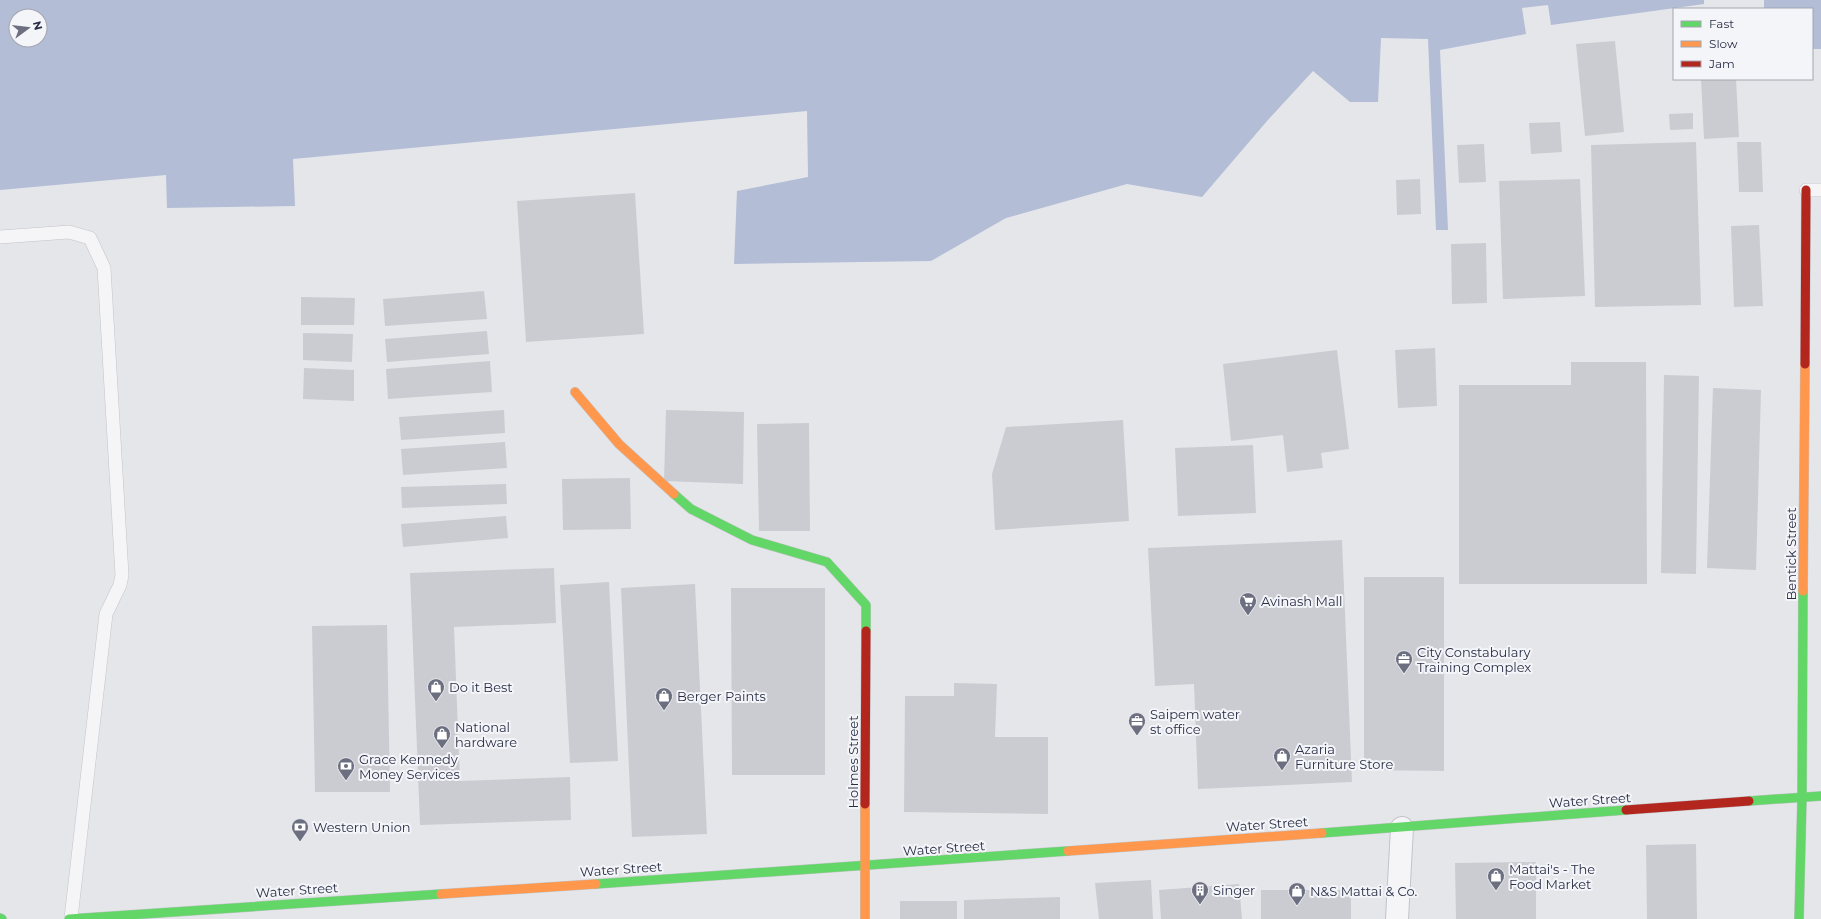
<svg xmlns="http://www.w3.org/2000/svg" width="1821" height="919" font-family="Montserrat,sans-serif">
	<style>
		.water { fill: #b3bdd6; fill-rule: evenodd }
		.building { fill: #cbccd1 }
		.lines { fill: none; stroke-linecap: round; stroke-linejoin: round }
		.lane-casing { stroke: #c3c4c8; stroke-width: 14 }
		.street-casing { stroke: #c3c4c8; stroke-width: 24 }
		.fast-casing { stroke: #c3c4c8; stroke-width: 10 }
		.slow-casing { stroke: #c3c4c8; stroke-width: 10 }
		.jam-casing { stroke: #c3c4c8; stroke-width: 10 }
		.lane { stroke: #f5f5f7; stroke-width: 13 }
		.street { stroke: #f5f5f7; stroke-width: 22 }
		.fast { stroke: #63d668; stroke-width: 9 }
		.slow { stroke: #ff974d; stroke-width: 9 }
		.jam { stroke: #b3261e; stroke-width: 9 }
		.labels { text-anchor: middle; stroke-width: 4; stroke-linejoin: round; paint-order: stroke }
		.street-label { font-size: 13px; fill: #2a2f46; stroke: #f4f5f9 }
		.poi-label { font-size: 13px; fill: #2a2f46; stroke: #f4f5f9; text-anchor: start }
	</style>
	<rect width="100%" height="100%" fill="#e5e6ea"/>
	<g class="water">
		<path d="M0,0H1704V4L1551,25L1548,5L1522,8L1526,34L1440,50L1448,230H1436L1428,39L1381,38L1378,102H1350L1313,71L1267,121L1202,197L1127,184L1006,218L931,261L734,264L737,191L808,177L807,111L293,159L295,206L167,208L166,175L0,190ZM16,16H40V40H16Z"/>
		<polygon points="1764,0 1821,0 1821,49 1812,49 1812,9 1764,9"/>
	</g>
	<g class="building">
		<polygon points="1615,41 1624,132 1585,136 1576,44"/>
		<polygon points="1701,79 1736,79 1739,137 1704,139"/>
		<polygon points="1693,113 1693,129 1670,130 1669,114"/>
		<polygon points="1560,122 1562,152 1531,154 1529,123"/>
		<polygon points="1696,142 1701,305 1595,307 1591,145"/>
		<polygon points="1737,142 1761,142 1763,192 1739,192"/>
		<polygon points="1484,144 1486,182 1459,183 1457,145"/>
		<polygon points="1420,179 1421,214 1397,215 1396,180"/>
		<polygon points="1580,179 1585,296 1503,299 1499,181"/>
		<polygon points="635,193 644,334 526,342 517,201"/>
		<polygon points="1759,225 1763,306 1734,307 1731,226"/>
		<polygon points="1486,243 1487,303 1452,304 1451,244"/>
		<polygon points="484,291 487,319 385,326 383,299"/>
		<polygon points="301,297 355,298 354,325 301,325"/>
		<polygon points="487,331 489,354 387,362 385,339"/>
		<polygon points="303,333 353,334 352,362 303,360"/>
		<polygon points="1435,348 1437,406 1398,408 1395,350"/>
		<polygon points="1337,350 1349,449 1321,453 1323,468 1287,472 1283,435 1231,441 1223,364"/>
		<polygon points="490,361 492,392 388,399 386,369"/>
		<polygon points="1571,362 1646,362 1647,584 1459,584 1459,385 1571,385"/>
		<polygon points="304,368 354,370 354,401 303,399"/>
		<polygon points="1664,375 1699,376 1696,574 1661,573"/>
		<polygon points="1713,388 1761,390 1756,570 1707,568"/>
		<polygon points="504,410 505,433 401,440 399,417"/>
		<polygon points="666,410 744,412 743,484 664,481"/>
		<polygon points="1123,420 1129,521 995,530 992,474 1006,427"/>
		<polygon points="809,423 810,531 759,531 757,424"/>
		<polygon points="505,442 507,468 403,475 401,449"/>
		<polygon points="1253,445 1256,513 1178,516 1175,448"/>
		<polygon points="630,478 631,529 563,530 562,479"/>
		<polygon points="506,484 507,504 402,508 401,487"/>
		<polygon points="506,516 508,538 403,547 401,524"/>
		<polygon points="1342,540 1352,782 1198,789 1194,684 1155,686 1148,548"/>
		<polygon points="554,568 556,623 454,627 460,781 570,777 571,820 420,825 410,573"/>
		<polygon points="1364,577 1444,577 1444,771 1364,770"/>
		<polygon points="609,582 618,761 570,763 560,585"/>
		<polygon points="695,584 707,834 632,837 621,588"/>
		<polygon points="731,588 825,588 825,775 732,775"/>
		<polygon points="387,625 390,792 315,792 312,626"/>
		<polygon points="954,683 997,684 995,737 1048,737 1048,814 904,812 905,696 954,696"/>
		<polygon points="1696,844 1697,919 1647,919 1646,845"/>
		<polygon points="1536,862 1536,919 1456,919 1455,863"/>
		<polygon points="1151,880 1153,919 1099,919 1095,883"/>
		<polygon points="1239,884 1242,919 1161,919 1159,890"/>
		<rect x="1261" y="890" width="90" height="29"/>
		<polygon points="1060,897 1060,919 964,919 964,900"/>
		<rect x="900" y="901" width="57" height="18"/>
	</g>
	<g class="lines">
		<g class="lane-casing">
			<g id="lane">
				<polyline points="1806,190 1821,190"/>
				<polyline points="0,237 69,232 90,238 104,268 122,575 120,585 106,614 71,918"/>
			</g>
		</g>
		<g class="street-casing">
			<polyline id="street" points="1397,919 1402,828"/>
		</g>
		<g class="fast-casing">
			<g id="fast">
				<polyline points="674,494 691,509 752,540 827,562 866,605 866,631"/>
				<polyline points="1749,801 1821,796"/>
				<polyline points="1322,833 1626,810"/>
				<polyline points="596,884 1068,851"/>
				<polyline points="0,918 2,919"/>
				<polyline points="69,919 441,894"/>
				<polyline points="1799,919 1802,797 1803,591"/>
			</g>
		</g>
		<g class="slow-casing">
			<g id="slow">
				<polyline points="575,392 619,444 674,494"/>
				<polyline points="1803,591 1805,364"/>
				<polyline points="1068,851 1322,833"/>
				<polyline points="441,894 596,884"/>
				<polyline points="865,919 865,804"/>
			</g>
		</g>
		<g class="jam-casing">
			<g id="jam">
				<polyline points="1805,364 1806,190"/>
				<polyline points="865,804 866,631"/>
				<polyline points="1626,810 1749,801"/>
			</g>
		</g>
		<use href="#lane" class="lane"/>
		<use href="#street" class="street"/>
		<use href="#fast" class="fast"/>
		<use href="#slow" class="slow"/>
		<use href="#jam" class="jam"/>
	</g>
	<defs>
		<g id="supermarket-pin" transform="scale(0.9)"><path d="M0 17L-7.5 6A9.5 9.5 0 1 1 7.5 6Z" fill="#6b6f7f" stroke="#f4f5f9"/><path d="M-6-5.5h2.5l.6 2H6L4.5 2H-2.5L-4.4-4H-6ZM-1.5 3.2a1.3 1.3 0 1 0 .1 0ZM3 3.2a1.3 1.3 0 1 0 .1 0Z" fill="#fff"/></g>
		<g id="office-pin" transform="scale(0.9)"><path d="M0 17L-7.5 6A9.5 9.5 0 1 1 7.5 6Z" fill="#6b6f7f" stroke="#f4f5f9"/><path d="M-6-3h4V-5.5h4V-3h4V5H-6ZM-1-4.5V-3h2v-1.5ZM-6 0V1H6V0Z" fill="#fff"/></g>
		<g id="shop-pin" transform="scale(0.9)"><path d="M0 17L-7.5 6A9.5 9.5 0 1 1 7.5 6Z" fill="#6b6f7f" stroke="#f4f5f9"/><path d="M-5-2.5h2.3a2.7 3.5 0 0 1 5.4 0H5L5.5 6h-11ZM-1.5-2.5h3a1.5 2.3 0 0 0-3 0Z" fill="#fff"/></g>
		<g id="bank-pin" transform="scale(0.9)"><path d="M0 17L-7.5 6A9.5 9.5 0 1 1 7.5 6Z" fill="#6b6f7f" stroke="#f4f5f9"/><path d="M-6-4H6V4H-6ZM0-2.3a2.3 2.3 0 1 0 0 4.6a2.3 2.3 0 1 0 0-4.6Z" fill="#fff"/></g>
		<g id="building-pin" transform="scale(0.9)"><path d="M0 17L-7.5 6A9.5 9.5 0 1 1 7.5 6Z" fill="#6b6f7f" stroke="#f4f5f9"/><path d="M-4-6H4V6H1V3H-1V6H-4ZM-2.5-4.3h1.7v1.8h-1.7ZM.8-4.3h1.7v1.8H.8ZM-2.5-1h1.7V.8h-1.7ZM.8-1h1.7V.8H.8Z" fill="#fff"/></g>
	</defs>
	<g fill-rule="evenodd">
		<use href="#supermarket-pin" x="1248" y="601"/>
		<use href="#office-pin" x="1404" y="659"/>
		<use href="#shop-pin" x="436" y="687"/>
		<use href="#shop-pin" x="664" y="696"/>
		<use href="#office-pin" x="1137" y="721"/>
		<use href="#shop-pin" x="442" y="734"/>
		<use href="#shop-pin" x="1282" y="756"/>
		<use href="#bank-pin" x="346" y="766"/>
		<use href="#bank-pin" x="300" y="827"/>
		<use href="#shop-pin" x="1496" y="876"/>
		<use href="#building-pin" x="1200" y="890"/>
		<use href="#shop-pin" x="1297" y="891"/>
	</g>
	<g class="labels">
		<g class="street-label">
			<text transform="translate(1791 554) rotate(-90)" y="5">Bentick Street</text>
			<text transform="translate(853 762) rotate(-90)" y="5">Holmes Street</text>
			<text transform="translate(1590 800) rotate(-4)" y="5">Water Street</text>
			<text transform="translate(1267 824) rotate(-4)" y="5">Water Street</text>
			<text transform="translate(944 848) rotate(-4)" y="5">Water Street</text>
			<text transform="translate(621 869) rotate(-4)" y="5">Water Street</text>
			<text transform="translate(297 890) rotate(-4)" y="5">Water Street</text>
		</g>
		<g class="poi-label">
			<text x="1261" y="606">Avinash Mall</text>
			<text x="1417" y="657">City Constabulary<tspan x="1417" dy="15">Training Complex</tspan></text>
			<text x="449" y="692">Do it Best</text>
			<text x="677" y="701">Berger Paints</text>
			<text x="1150" y="719">Saipem water<tspan x="1150" dy="15">st office</tspan></text>
			<text x="455" y="732">National<tspan x="455" dy="15">hardware</tspan></text>
			<text x="1295" y="754">Azaria<tspan x="1295" dy="15">Furniture Store</tspan></text>
			<text x="359" y="764">Grace Kennedy<tspan x="359" dy="15">Money Services</tspan></text>
			<text x="313" y="832">Western Union</text>
			<text x="1509" y="874">Mattai's - The<tspan x="1509" dy="15">Food Market</tspan></text>
			<text x="1213" y="895">Singer</text>
			<text x="1310" y="896">N&amp;S Mattai &amp; Co.</text>
		</g>
	</g>
	<rect x="1673" y="8" width="140" height="72" fill="#f4f5f9" stroke="#a3a6b1"/>
	<rect x="1681" y="21" width="20" height="6" fill="#63d668" stroke="#a3a6b1"/>
	<text x="1709" y="28" font-size="12" fill="#2a2f46">Fast</text>
	<rect x="1681" y="41" width="20" height="6" fill="#ff974d" stroke="#a3a6b1"/>
	<text x="1709" y="48" font-size="12" fill="#2a2f46">Slow</text>
	<rect x="1681" y="61" width="20" height="6" fill="#b3261e" stroke="#a3a6b1"/>
	<text x="1709" y="68" font-size="12" fill="#2a2f46">Jam</text>
	<g transform="translate(28 28) rotate(75)"><circle r="19" fill="#f4f5f9" stroke="#a3a6b1"/>
	<path d="M0-3L7 15L0 10L-7 15Z" fill="#6b6f7f"/>
	<text y="-6" font-size="11" font-weight="bold" text-anchor="middle" fill="#2a2f46">N</text>
	</g>
</svg>
